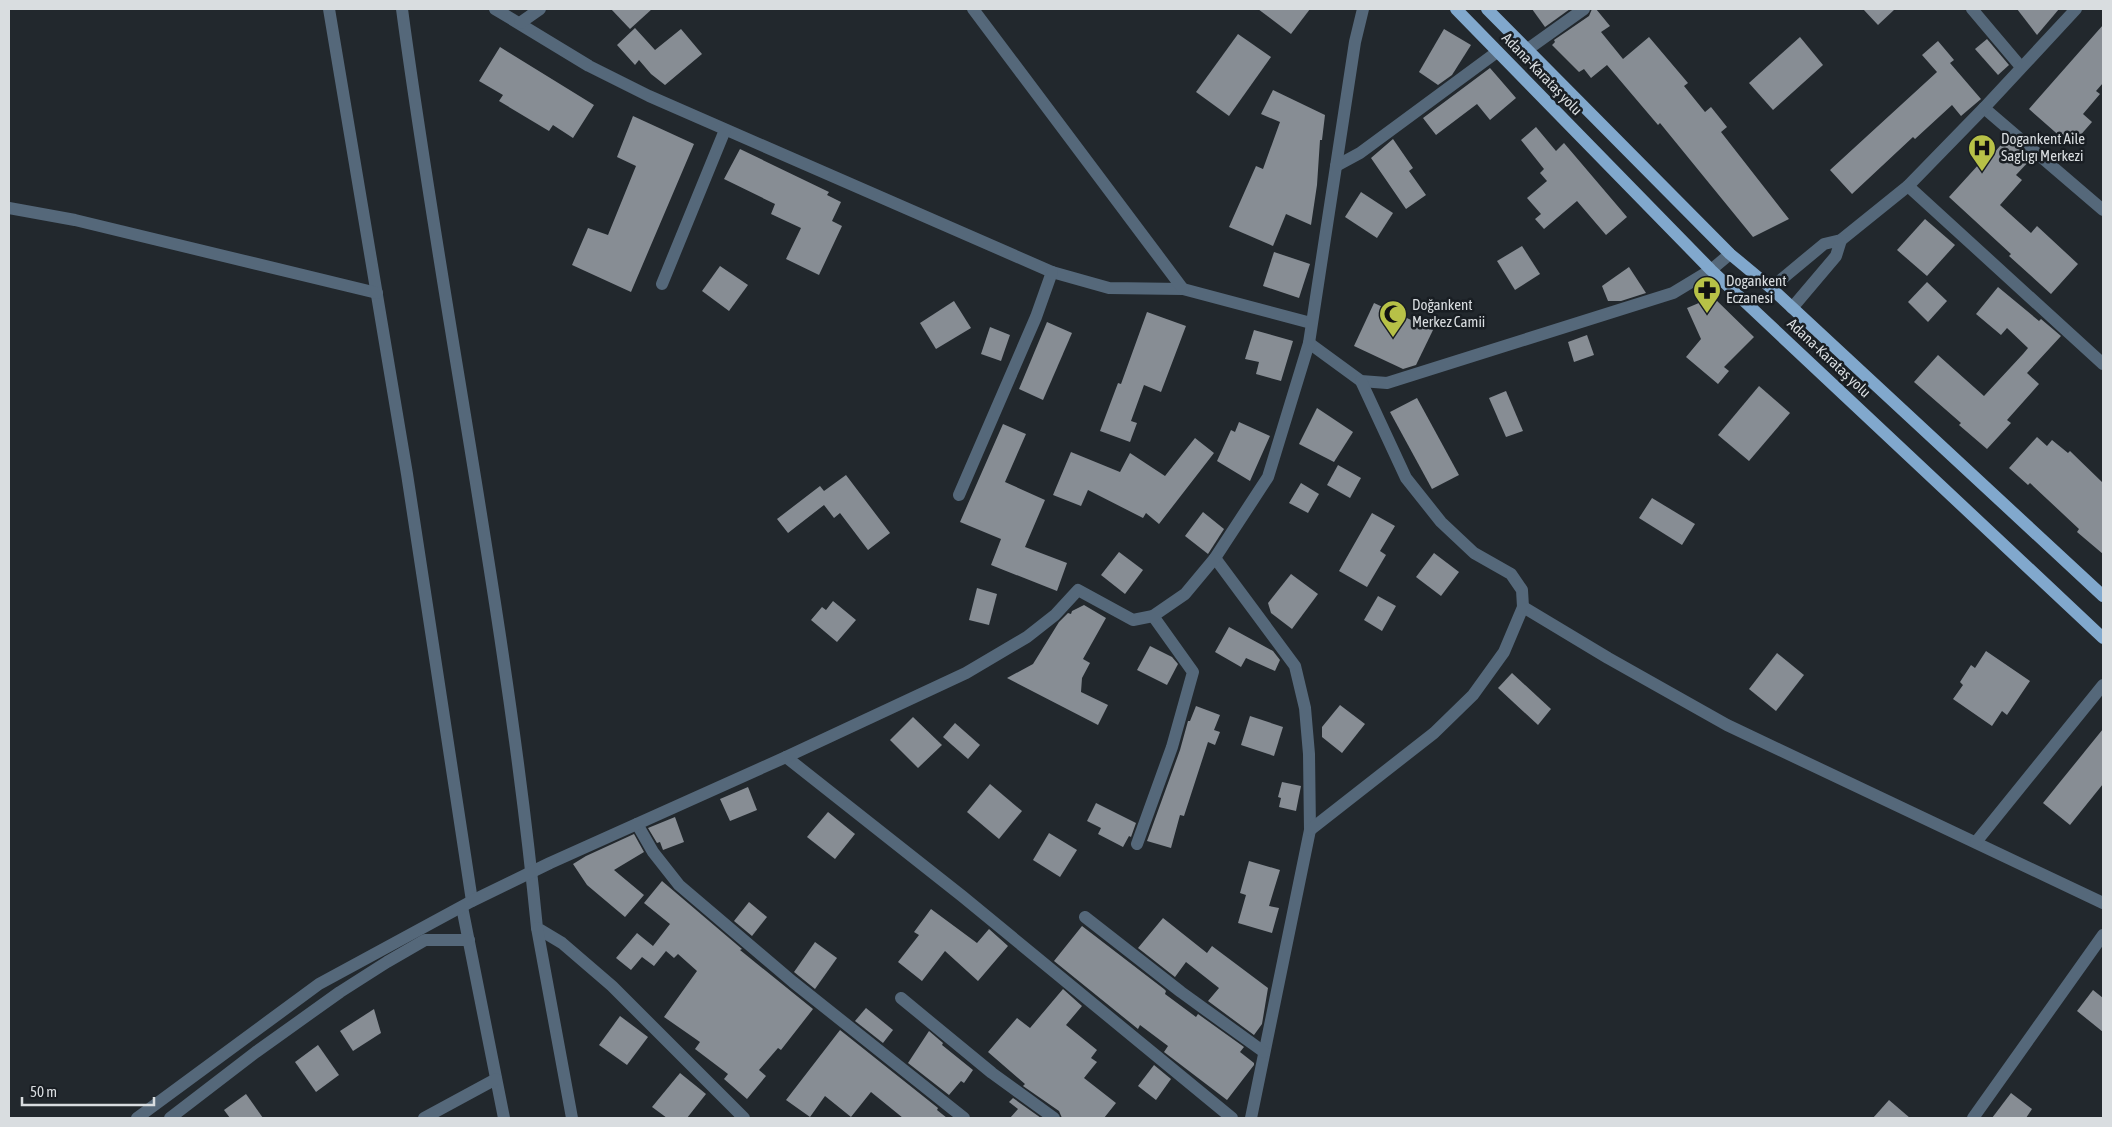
<svg xmlns="http://www.w3.org/2000/svg" width="2112" height="1127" font-family="'Asap Condensed',sans-serif">
	<style>
		.building { fill: #878d94 }
		.lines { fill: none; stroke-linecap: round; stroke-linejoin: round }
		.minor { stroke: #55687a; stroke-width: 12 }
		.major { stroke: #81a8cd; stroke-width: 12 }
		.labels { text-anchor: middle; stroke-width: 5; stroke-linejoin: round; paint-order: stroke }
		.street-label { font-size: 15px; fill: #d9dde0; stroke: #191e23 }
		.poi-label { font-size: 15px; fill: #d9dde0; stroke: #191e23; text-anchor: start }
	</style>
	<rect width="100%" height="100%" fill="#22282d"/>
	<g class="building">
		<polygon points="611,9 652,9 630,29"/>
		<polygon points="1258,9 1310,9 1291,34"/>
		<polygon points="1532,9 1570,9 1545,27"/>
		<polygon points="1592,9 1596,9 1610,26 1601,32 1623,59 1649,37 1688,83 1684,86 1705,112 1711,107 1727,127 1721,132 1789,219 1753,237 1660,123 1658,125 1607,65 1591,78 1584,69 1579,72 1552,45 1555,42 1554,40 1589,16"/>
		<polygon points="1863,9 1895,9 1878,25"/>
		<polygon points="2017,9 2059,9 2037,35"/>
		<polygon points="2103,25 2103,83 2096,91 2100,94 2083,114 2092,122 2071,146 2029,109"/>
		<polygon points="635,28 655,50 681,29 702,54 665,85 651,74 639,60 635,65 617,45"/>
		<polygon points="1444,29 1471,45 1452,75 1438,85 1419,72"/>
		<polygon points="1238,34 1271,57 1229,116 1196,92"/>
		<polygon points="1800,37 1823,65 1773,110 1749,83"/>
		<polygon points="1987,39 2009,65 1998,75 1975,49"/>
		<polygon points="1938,41 1954,60 1950,63 1981,99 1961,116 1952,105 1915,139 1913,137 1852,194 1830,170 1937,72 1922,55"/>
		<polygon points="500,47 594,105 573,138 553,125 549,131 499,101 503,95 479,81"/>
		<polygon points="1490,68 1516,98 1490,120 1477,104 1436,135 1423,118"/>
		<polygon points="1273,90 1325,115 1322,140 1320,140 1317,185 1311,225 1286,214 1273,246 1229,227 1256,166 1263,169 1280,122 1261,114"/>
		<polygon points="633,116 694,144 631,292 572,265 588,228 608,235 636,166 617,157"/>
		<polygon points="1536,127 1556,151 1564,143 1627,217 1606,235 1577,201 1544,229 1535,219 1541,214 1527,198 1547,181 1540,173 1544,169 1521,140"/>
		<polygon points="2007,138 2031,159 2016,175 2022,180 2000,205 2031,233 2037,226 2078,264 2051,294 2009,256 2011,254 1949,197 1990,152 1993,154"/>
		<polygon points="1393,139 1413,168 1409,171 1426,195 1406,209 1371,158"/>
		<polygon points="740,149 829,192 827,195 841,202 832,221 842,226 819,275 786,259 801,228 771,214 775,204 724,179"/>
		<polygon points="1361,192 1393,213 1377,238 1345,217"/>
		<polygon points="1925,219 1955,245 1927,276 1897,250"/>
		<polygon points="1522,246 1540,274 1515,290 1497,261"/>
		<polygon points="1274,252 1310,264 1299,298 1263,286"/>
		<polygon points="720,266 748,285 729,311 702,291"/>
		<polygon points="1629,267 1646,293 1621,301 1608,301 1602,286"/>
		<polygon points="1927,282 1947,301 1928,322 1908,302"/>
		<polygon points="1998,287 2039,321 2041,319 2061,336 2027,373 2039,384 2007,420 2011,423 1987,449 1959,425 1961,423 1914,382 1938,355 1984,396 2023,354 2028,348 2007,328 2001,335 1976,314"/>
		<polygon points="1713,297 1754,337 1724,367 1729,371 1718,384 1686,357 1701,339 1687,308"/>
		<polygon points="954,301 971,328 936,349 920,323"/>
		<polygon points="1374,303 1433,330 1416,365 1403,369 1354,346"/>
		<polygon points="1147,312 1186,326 1161,392 1144,385 1131,421 1137,423 1130,442 1100,431 1118,383 1121,384"/>
		<polygon points="1047,322 1072,333 1043,400 1019,389"/>
		<polygon points="990,327 1010,335 1001,361 981,354"/>
		<polygon points="1254,330 1293,341 1281,381 1256,374 1259,362 1245,359"/>
		<polygon points="1587,335 1594,355 1574,362 1568,342"/>
		<polygon points="1759,386 1790,413 1749,461 1718,435"/>
		<polygon points="1506,391 1523,431 1506,437 1489,398"/>
		<polygon points="1417,398 1459,475 1432,489 1390,412"/>
		<polygon points="1317,408 1353,432 1334,462 1299,444"/>
		<polygon points="1239,422 1270,436 1250,481 1217,461 1231,430 1235,432"/>
		<polygon points="1003,424 1026,434 1005,482 1045,500 1025,547 1067,563 1057,591 991,565 1001,539 960,522"/>
		<polygon points="2037,437 2047,446 2052,440 2068,453 2070,451 2103,483 2103,554 2077,532 2079,529 2030,483 2028,485 2009,468"/>
		<polygon points="1195,438 1214,453 1159,524 1146,513 1143,518 1088,490 1081,506 1053,495 1071,452 1120,472 1130,453 1165,476"/>
		<polygon points="1338,465 1361,478 1350,498 1327,485"/>
		<polygon points="846,475 890,533 868,550 840,513 834,518 824,505 788,533 777,519 820,486 824,491"/>
		<polygon points="1301,483 1319,494 1308,513 1289,503"/>
		<polygon points="1652,498 1695,524 1682,545 1639,518"/>
		<polygon points="1203,512 1224,529 1208,554 1185,536"/>
		<polygon points="1372,513 1395,526 1380,551 1386,555 1367,587 1339,571"/>
		<polygon points="1119,552 1143,570 1125,594 1101,575"/>
		<polygon points="1434,553 1459,572 1441,596 1416,577"/>
		<polygon points="1291,574 1318,594 1292,629 1271,613 1268,603"/>
		<polygon points="977,588 997,594 989,625 969,620"/>
		<polygon points="1378,596 1396,606 1382,631 1364,620"/>
		<polygon points="833,601 856,620 837,642 811,620 822,607 826,610"/>
		<polygon points="1084,605 1106,618 1083,659 1090,663 1082,678 1081,692 1108,705 1098,725 1007,678 1033,664 1059,622 1068,613 1071,614 1072,611"/>
		<polygon points="1229,627 1273,651 1280,660 1275,671 1246,658 1241,667 1215,652"/>
		<polygon points="1150,646 1172,657 1178,664 1167,685 1137,670"/>
		<polygon points="1986,651 2030,681 2007,715 2002,711 1992,726 1953,699 1963,685 1960,682 1971,665 1975,668"/>
		<polygon points="1777,653 1804,675 1776,711 1749,689"/>
		<polygon points="1512,673 1551,709 1538,725 1498,688"/>
		<polygon points="1340,705 1365,724 1342,753 1322,737 1322,727"/>
		<polygon points="1196,706 1220,715 1214,730 1220,732 1215,745 1208,742 1184,816 1180,815 1171,848 1147,841 1180,750 1188,721 1190,721"/>
		<polygon points="1250,716 1283,727 1274,756 1241,745"/>
		<polygon points="913,717 942,745 918,768 890,740"/>
		<polygon points="955,723 980,745 968,759 943,737"/>
		<polygon points="2103,729 2103,784 2070,825 2043,803"/>
		<polygon points="1282,782 1301,786 1296,811 1279,807 1281,798 1278,797"/>
		<polygon points="990,784 1022,811 999,839 967,812"/>
		<polygon points="748,787 757,810 730,821 720,799"/>
		<polygon points="1096,803 1136,823 1131,837 1129,836 1123,847 1098,834 1101,828 1087,821"/>
		<polygon points="828,812 855,834 835,859 807,837"/>
		<polygon points="675,817 684,842 663,850 660,842 657,843 648,828"/>
		<polygon points="1049,833 1077,850 1060,877 1033,860"/>
		<polygon points="634,834 644,852 614,870 644,895 625,917 587,885 573,864 586,856"/>
		<polygon points="1249,861 1280,870 1269,906 1279,908 1272,933 1238,923 1246,895 1240,893"/>
		<polygon points="662,881 742,949 740,950 813,1009 781,1050 778,1048 759,1070 766,1076 747,1099 724,1079 728,1074 695,1049 700,1042 664,1017 697,971 678,954 674,958 666,951 654,966 642,957 631,970 616,958 637,933 653,946 670,924 644,903"/>
		<polygon points="749,902 767,917 752,936 734,921"/>
		<polygon points="931,909 977,943 989,929 1008,946 978,981 945,951 922,981 898,962 919,935 914,932"/>
		<polygon points="1163,918 1207,953 1212,946 1268,988 1262,1024 1254,1035 1208,1001 1219,988 1186,962 1175,977 1138,948"/>
		<polygon points="1082,926 1164,989 1166,991 1165,994 1196,1017 1198,1014 1244,1047 1240,1052 1254,1063 1254,1065 1227,1100 1164,1052 1168,1046 1140,1025 1138,1029 1054,961"/>
		<polygon points="815,942 837,958 815,989 794,972"/>
		<polygon points="1063,989 1082,1006 1066,1025 1097,1050 1091,1058 1097,1062 1084,1078 1116,1103 1104,1118 1062,1118 1059,1111 1023,1086 1025,1084 988,1052 1017,1018 1030,1028"/>
		<polygon points="2093,990 2103,998 2103,1032 2077,1011"/>
		<polygon points="866,1008 893,1030 883,1043 855,1021"/>
		<polygon points="374,1009 381,1033 353,1051 340,1031"/>
		<polygon points="620,1016 648,1037 627,1065 599,1045"/>
		<polygon points="840,1030 938,1108 937,1110 947,1118 903,1118 871,1092 851,1117 825,1096 810,1117 786,1100"/>
		<polygon points="929,1031 943,1043 942,1045 973,1070 964,1083 961,1081 949,1095 908,1063"/>
		<polygon points="318,1045 339,1075 316,1092 295,1062"/>
		<polygon points="1154,1065 1171,1079 1156,1100 1138,1086"/>
		<polygon points="680,1073 706,1094 687,1118 667,1118 652,1107"/>
		<polygon points="2011,1093 2032,1109 2026,1118 1992,1118"/>
		<polygon points="246,1094 263,1118 230,1118 224,1110"/>
		<polygon points="1013,1098 1041,1118 1010,1118 1018,1109 1009,1102"/>
		<polygon points="1889,1100 1910,1118 1873,1118"/>
	</g>
	<g class="lines">
		<g class="minor">
			<polyline points="329,9 407,474 472,901"/>
			<path d="M402,9C443,316 507,620 537,928L562,943L612,986L744,1118"/>
			<polyline points="495,9 589,66 649,96 1052,272 1109,288 1183,289 1311,323"/>
			<polyline points="973,9 1183,289"/>
			<polyline points="1972,9 2021,67"/>
			<polyline points="520,23 540,9"/>
			<polyline points="1528,49 1584,9"/>
			<polyline points="1984,108 2103,210"/>
			<polyline points="1336,166 1360,153 1497,52"/>
			<polyline points="1908,186 2103,364"/>
			<polyline points="9,208 75,220 377,293"/>
			<polyline points="662,284 725,130"/>
			<polyline points="1771,288 1824,244 1841,240 1908,186 1984,108 2076,9"/>
			<polyline points="1792,308 1836,256 1841,240"/>
			<polyline points="1309,343 1361,381 1387,383 1673,293 1711,270 1730,254"/>
			<polyline points="959,495 1036,317 1052,272"/>
			<polyline points="1215,558 1295,666 1305,708 1309,754 1310,830 1251,1118"/>
			<polyline points="1523,607 1608,658 1727,725 2103,903"/>
			<polyline points="786,757 962,896 1232,1118"/>
			<polyline points="637,824 653,852 679,885 793,982 964,1118"/>
			<polyline points="1310,830 1434,733 1473,695 1504,652 1523,607 1522,590 1511,574 1474,553 1441,522 1406,478 1361,381"/>
			<polyline points="1976,842 2103,685"/>
			<polyline points="1137,844 1172,747 1193,672 1153,616"/>
			<polyline points="462,907 504,1118"/>
			<polyline points="1085,917 1181,992 1264,1052"/>
			<polyline points="537,928 572,1118"/>
			<polyline points="901,998 992,1073 1054,1118"/>
			<polyline points="137,1118 319,984 472,901 550,863 786,757 966,673 1027,637 1055,615 1078,590 1133,620 1153,616 1185,594 1215,558 1268,477 1309,343 1355,42 1363,9"/>
			<polyline points="170,1118 256,1052 340,992 387,962 425,940 469,940"/>
			<polyline points="424,1118 496,1079"/>
			<polyline points="1973,1118 2103,935"/>
		</g>
		<g class="major">
			<polyline points="1456,9 1711,270 2103,638"/>
			<polyline points="1487,9 1730,254 1771,288 2103,596"/>
		</g>
	</g>
	<defs>
		<g id="hospital-pin" transform="scale(1.4375)"><path d="M0 17L-7.5 6A9.5 9.5 0 1 1 7.5 6Z" fill="#b7c147" stroke="#191e23"/><path d="M-5-5h3v3.5h4V-5h3V5h-3V1.5h-4V5h-3Z" fill="#111"/></g>
		<g id="pharmacy-pin" transform="scale(1.4375)"><path d="M0 17L-7.5 6A9.5 9.5 0 1 1 7.5 6Z" fill="#b7c147" stroke="#191e23"/><path d="M-2-6h4v4h4v4h-4v4h-4v-4h-4v-4h4Z" fill="#111"/></g>
		<g id="mosque-pin" transform="scale(1.4375)"><path d="M0 17L-7.5 6A9.5 9.5 0 1 1 7.5 6Z" fill="#b7c147" stroke="#191e23"/><path d="M3.5-4.9A6 6 0 1 0 3.5 4.9A5 5 0 1 1 3.5-4.9Z" fill="#111"/></g>
	</defs>
	<g fill-rule="evenodd">
		<use href="#hospital-pin" x="1982" y="148"/>
		<use href="#pharmacy-pin" x="1707" y="290"/>
		<use href="#mosque-pin" x="1393" y="314"/>
	</g>
	<g class="labels">
		<g class="street-label">
			<text transform="translate(1542 74) rotate(46)" y="5">Adana-Karataş yolu</text>
			<text transform="translate(1829 358) rotate(43)" y="5">Adana-Karataş yolu</text>
		</g>
		<g class="poi-label">
			<text x="2001" y="144">Dogankent Aile<tspan x="2001" dy="17">Saglıgı Merkezi</tspan></text>
			<text x="1726" y="286">Dogankent<tspan x="1726" dy="17">Eczanesi</tspan></text>
			<text x="1412" y="310">Doğankent<tspan x="1412" dy="17">Merkez Camii</tspan></text>
		</g>
	</g>
	<rect width="2112" height="1127" fill="none" stroke="#d9dde0" stroke-width="20"/>
	<path d="M22 1097v8h132v-8" fill="none" stroke="#d9dde0" stroke-width="2.5"/>
	<text x="30" y="1097" font-size="15" fill="#d9dde0" stroke="#191e23" stroke-width="4" paint-order="stroke">50 m</text>
</svg>
